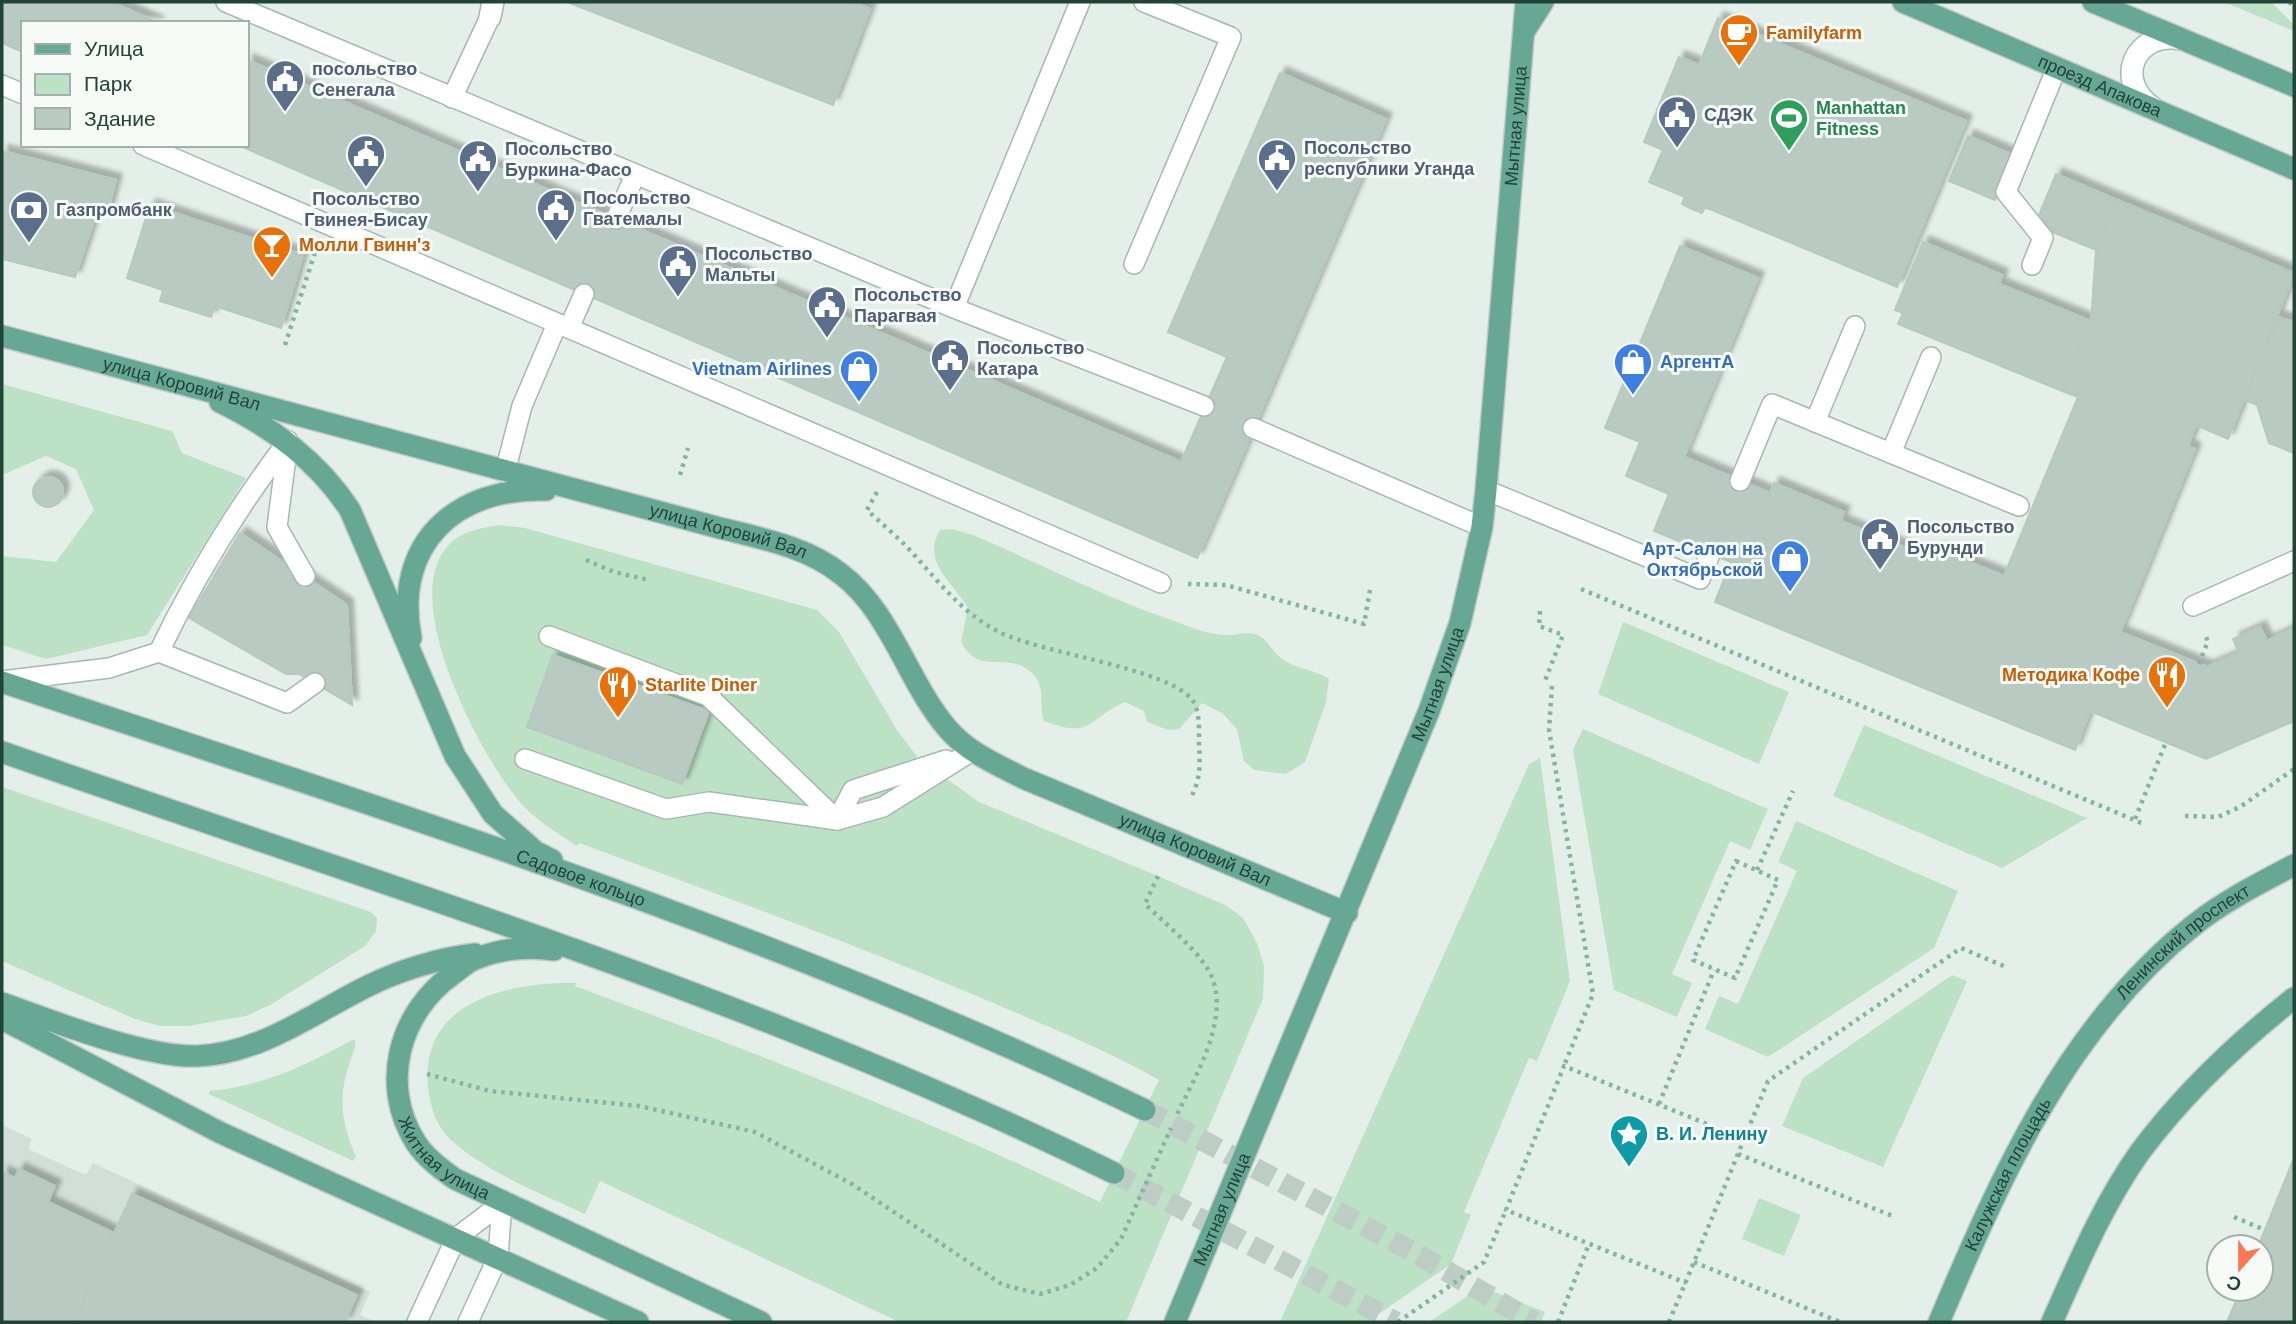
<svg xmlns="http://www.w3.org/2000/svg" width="2296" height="1324" font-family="Helvetica,sans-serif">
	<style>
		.built { fill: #d2dfd9 }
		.green { fill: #bce1c4 }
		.building { fill: #b9cac3; stroke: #b6c9c0; stroke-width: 2; filter: url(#shadow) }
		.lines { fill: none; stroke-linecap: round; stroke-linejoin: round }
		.primary-tunnel { stroke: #bdcdc6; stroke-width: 21; stroke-dasharray: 21 10; stroke-linecap: butt }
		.lane-casing { stroke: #a6b8b1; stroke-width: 22 }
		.street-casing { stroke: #a6b8b1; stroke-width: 24 }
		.secondary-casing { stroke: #a2bcb1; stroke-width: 24 }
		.primary-casing { stroke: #c1cac7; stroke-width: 24 }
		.path { stroke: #82b5a3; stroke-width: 4.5; stroke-dasharray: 3.5 5; stroke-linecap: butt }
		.lane { stroke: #fff; stroke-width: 19 }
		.street { stroke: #fff; stroke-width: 21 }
		.secondary { stroke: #fff; stroke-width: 21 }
		.primary { stroke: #66a894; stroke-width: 21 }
		.labels { text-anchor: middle; stroke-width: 6; stroke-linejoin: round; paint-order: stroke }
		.food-label { font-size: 18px; font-weight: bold; fill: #c56008; stroke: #f6fbf8; text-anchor: start }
		.service-label { font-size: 18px; font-weight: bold; fill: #4e5e75; stroke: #f6fbf8; text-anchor: start }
		.street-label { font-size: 18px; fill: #224338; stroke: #f6fbf8 }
		.leisure-label { font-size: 18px; font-weight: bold; fill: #27864d; stroke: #f6fbf8; text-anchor: start }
		.shop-label { font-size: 18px; font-weight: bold; fill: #366cbe; stroke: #f6fbf8; text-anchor: end }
		.culture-label { font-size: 18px; font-weight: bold; fill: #0d838f; stroke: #f6fbf8; text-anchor: start }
	</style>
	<defs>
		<filter id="shadow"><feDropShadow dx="6" dy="-6" stdDeviation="2" flood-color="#0004"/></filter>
	</defs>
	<rect width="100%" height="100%" fill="#e4efea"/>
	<polygon class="built" points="2,1125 32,1139 28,1149 86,1175 93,1163 370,1292 360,1315 376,1322 2,1322"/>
	<g class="green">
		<polygon points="2224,2 2271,2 2294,25 2294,31"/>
		<polygon points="2,384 172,431 182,453 246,478 147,635 46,659 2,645 2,556 56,562 94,510 76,469 46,456 2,475"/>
		<path d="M500,525L525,528L817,610L839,632L897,730L918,758L979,802L1158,876L1227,906L1243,918L1257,943L1264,966L1263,999L1126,1322H899L600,1181L585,1214C540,1193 487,1173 450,1139C435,1124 430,1106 428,1086C420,1000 510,982 576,983L575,986C753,1052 929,1119 1100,1202L1159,1080C1105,1049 1044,1025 986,1000C852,943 715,893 579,843L577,846C557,833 534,819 518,800C480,754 399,601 447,547C460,531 481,528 500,525Z"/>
		<path d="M951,529L973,535C1037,562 1100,595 1166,618C1185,625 1207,635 1227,635C1237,636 1244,631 1254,634C1269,638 1272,654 1285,661C1300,670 1316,670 1329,679L1326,702L1305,762L1286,774L1254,770L1244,761L1237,729L1222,713L1202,703L1179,729L1168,730L1147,722L1144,711L1125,702C1087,718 1094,740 1044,721C1039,707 1045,690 1036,678C1012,646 981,680 961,642L968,608C953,582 921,562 940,530Z"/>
		<polygon points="1623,622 1789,692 1759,764 1598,694"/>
		<polygon points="1864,725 2087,818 2002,868 1833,796"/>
		<polygon points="1583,729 1768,809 1750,850 1730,841 1672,974 1692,983 1677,1017 1614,990 1573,750"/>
		<polygon points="1540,758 1570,981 1537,1061 1529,1058 1464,1212 1471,1215 1451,1264 1367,1322 1280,1322 1529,764"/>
		<polygon points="2,787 371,912 377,918 376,931 365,946 270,1005 246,1016 188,1026 160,1026 135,1019 2,961"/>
		<polygon points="1796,821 1958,891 1934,948 1768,1057 1705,1029 1719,996 1738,1004 1797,871 1778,862"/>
		<polygon points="1952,975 1967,981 1883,1167 1782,1126 1803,1078"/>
		<path d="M352,1040H355V1048C338,1091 338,1114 356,1157L353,1161L209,1094L210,1091C263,1086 307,1065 352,1040Z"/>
		<polygon points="1759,1198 1801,1215 1784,1256 1742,1239"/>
		<polygon points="1481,1287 1545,1312 1541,1322 1429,1322"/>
	</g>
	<g class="building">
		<polygon points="2,2 111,2 159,23 23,23 23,52 2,43"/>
		<polygon points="567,2 853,2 870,9 833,105"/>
		<polygon points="1718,18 1966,121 1897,287 1705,207 1702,213 1690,208 1682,204 1685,197 1649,182 1663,150 1644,142 1679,57 1699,65"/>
		<polygon points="247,60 1230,483 1197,558 238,145 247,145"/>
		<polygon points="1280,73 1386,119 1230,483 1181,462 1227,357 1168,332"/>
		<polygon points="1968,136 2013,155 1995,200 1949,181"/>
		<polygon points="2,151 116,180 107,214 97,211 75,277 2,259"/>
		<polygon points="2056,174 2117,200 2096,250 2035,225"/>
		<polygon points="2117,200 2294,273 2228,439 2196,425 2188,446 2195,449 2137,591 2018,542 2078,397 2062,391 2091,321 2096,250"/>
		<polygon points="150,205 303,255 281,328 215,306 211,317 160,301 163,290 127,278"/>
		<polygon points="1923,242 2002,275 1999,284 2091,321 2062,391 1898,324 1903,313 1895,310"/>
		<polygon points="1680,246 1758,278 1684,457 1770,493 1774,483 1844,512 1841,521 1933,559 1937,549 2004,576 2018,542 2137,591 2120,632 2207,667 2239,653 2233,639 2260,627 2267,641 2294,628 2294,721 2206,759 2090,711 2075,750 1715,602 1731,562 1654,531 1669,494 1626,476 1640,442 1605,428"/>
		<polygon points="2278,317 2294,322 2294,453 2269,443 2257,405 2244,400"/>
		<circle cx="48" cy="492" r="15"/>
		<polygon points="240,533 347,605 352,705 299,674 286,674 189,618"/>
		<polygon points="553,655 709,711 682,784 527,727"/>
		<polygon points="2294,1158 2294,1289 2280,1322 2227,1322 2241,1289 2261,1289 2261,1247 2258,1247"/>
		<polygon points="19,1169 55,1186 48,1202 114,1233 74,1322 2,1322 2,1172 15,1178"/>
		<polygon points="132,1194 357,1295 345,1322 74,1322"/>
		<polygon points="2294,1289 2294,1322 2280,1322 2290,1298"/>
	</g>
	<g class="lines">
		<g class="primary-tunnel">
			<polyline points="1145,1110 1419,1255 1534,1322"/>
			<polyline points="1114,1173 1396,1322"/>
		</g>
		<g class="lane-casing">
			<g id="lane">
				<polyline points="226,2 954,308 1204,406"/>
				<polyline points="2,85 23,94"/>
				<polyline points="452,98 490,17"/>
				<polyline points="143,145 1161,583"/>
				<polyline points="616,219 635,175"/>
				<polyline points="1134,264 1231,37 1144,2"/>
				<polyline points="2032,265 2043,238 2006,192 2057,67"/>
				<polyline points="954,308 1080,2"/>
				<polyline points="569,328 584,294"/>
				<polyline points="1815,422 1855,326"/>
				<polyline points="1253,428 1482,527"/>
				<path d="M288,441C238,507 195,576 159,652L287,703L315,683"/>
				<polyline points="288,442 277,527 305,576"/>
				<polyline points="1891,453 1931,357"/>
				<polyline points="505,472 522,406 557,324"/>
				<polyline points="1740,481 1772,404 2019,506"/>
				<polyline points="1486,490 1700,579 1710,554"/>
				<polyline points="2193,606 2294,561"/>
				<polyline points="549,636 708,696 837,820"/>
				<polyline points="2,681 109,668 159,652"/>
				<polyline points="525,759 666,809 709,802 837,820 883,807 972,751"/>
				<polyline points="837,820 853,790 946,760"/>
				<polyline points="417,1322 456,1238 502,1203"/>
				<polyline points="468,1322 498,1257 502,1203"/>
			</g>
		</g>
		<g class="street-casing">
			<polyline id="street" points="490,17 493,2"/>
		</g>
		<g class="secondary-casing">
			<path id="secondary" d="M2153,108C2113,81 2134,30 2182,39"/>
		</g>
		<g class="primary-casing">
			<g id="primary">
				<path id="s1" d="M1903,2L2294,169"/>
				<polyline points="2093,2 2294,86"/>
				<polyline points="1525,30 1543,2"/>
				<path id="s2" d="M2,336L716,527C759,538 806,546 841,574C891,612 907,681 947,728C967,752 996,764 1023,778L1347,913"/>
				<path d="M220,402C273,428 318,461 350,510L455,756L493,814L536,852L552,860"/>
				<path d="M411,638C393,544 455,487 546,490"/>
				<path id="s3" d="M2,682C387,810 778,933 1145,1110"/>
				<path d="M2,752C375,883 758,998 1114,1173"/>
				<path id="s4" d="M554,950C528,946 500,949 475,959C467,962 460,969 453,974C399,1012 379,1085 416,1143C426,1158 441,1169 455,1179L761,1322"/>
				<path d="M2,1003C52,1021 146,1058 197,1056C260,1054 313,1013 368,986C400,970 440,958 475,954"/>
				<polyline points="2,1019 221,1133 638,1322"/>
				<path id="s5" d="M1175,1322L1429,711L1460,623L1482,527L1486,490L1526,2"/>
				<path id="s6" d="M1939,1322C2001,1176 2066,1027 2194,925C2224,901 2260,883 2294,865"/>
				<path d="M2052,1322C2078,1264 2103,1204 2140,1152C2184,1093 2237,1043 2294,998"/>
			</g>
		</g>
		<g class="path">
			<polyline points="2289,2 2294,6"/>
			<polyline points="285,345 316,249"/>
			<polyline points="680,475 688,448"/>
			<path d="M877,492L867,510C880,522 894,534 906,546C936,578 960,612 999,632C1040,653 1172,669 1193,701C1200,712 1199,731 1199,743C1200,765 1201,779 1190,799"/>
			<polyline points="586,560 614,572 649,580"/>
			<polyline points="1188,584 1226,585 1364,624 1370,590"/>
			<polyline points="1581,589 2144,824"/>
			<polyline points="1540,611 1539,626 1563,635 1544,683"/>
			<polyline points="2199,664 2208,641 2204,633"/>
			<polyline points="1552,686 1549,730 1593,994 1564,1066"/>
			<polyline points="2185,816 2218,817 2240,807 2294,769"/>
			<polyline points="2135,819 2166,742"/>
			<polygon points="1736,861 1778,880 1735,978 1693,960"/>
			<polyline points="1757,870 1793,791"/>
			<path d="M1158,876L1145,904C1164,923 1204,954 1213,980C1228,1025 1194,1077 1176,1117"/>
			<polyline points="427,1074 490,1091 639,1106 755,1132 852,1184 1003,1285 1040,1294 1070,1285 1097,1268 1121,1239 1171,1128"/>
			<polyline points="1659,1104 1714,970"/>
			<polyline points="1744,1139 1768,1081 1961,948 2006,967"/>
			<polyline points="1738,1154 1895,1217"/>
			<polyline points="2234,1217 2265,1230"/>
			<polyline points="1694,1262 1840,1322"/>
			<polyline points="2213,1265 2219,1268"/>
			<polyline points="1398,1322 1484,1262 1506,1210"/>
			<polyline points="1558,1322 1589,1244"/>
			<polyline points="1669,1322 1694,1262 1744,1139 1564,1066 1506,1210 1686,1283"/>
		</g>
		<use href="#lane" class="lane"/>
		<use href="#street" class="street"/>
		<use href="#secondary" class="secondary"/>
		<use href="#primary" class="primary"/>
	</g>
	<defs>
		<g id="cafe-pin" transform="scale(2.0125)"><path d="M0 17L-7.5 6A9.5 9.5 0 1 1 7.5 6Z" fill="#e8710a" stroke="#f6fbf8"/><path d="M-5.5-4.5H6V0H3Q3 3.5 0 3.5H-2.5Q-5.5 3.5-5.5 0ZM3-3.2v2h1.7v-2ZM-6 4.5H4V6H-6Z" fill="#fff"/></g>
		<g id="civic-pin" transform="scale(2.0125)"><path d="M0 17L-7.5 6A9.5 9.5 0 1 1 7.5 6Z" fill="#5c6f8a" stroke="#f6fbf8"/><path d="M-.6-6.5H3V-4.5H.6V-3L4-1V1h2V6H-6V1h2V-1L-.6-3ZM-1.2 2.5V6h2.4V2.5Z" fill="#fff"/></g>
		<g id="stadium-pin" transform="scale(2.0125)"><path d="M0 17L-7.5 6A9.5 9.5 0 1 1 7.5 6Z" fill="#2e9e5b" stroke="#f6fbf8"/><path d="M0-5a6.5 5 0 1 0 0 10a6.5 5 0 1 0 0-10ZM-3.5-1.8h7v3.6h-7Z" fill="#fff"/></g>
		<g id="bank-pin" transform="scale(2.0125)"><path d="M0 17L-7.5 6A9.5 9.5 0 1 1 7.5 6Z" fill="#5c6f8a" stroke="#f6fbf8"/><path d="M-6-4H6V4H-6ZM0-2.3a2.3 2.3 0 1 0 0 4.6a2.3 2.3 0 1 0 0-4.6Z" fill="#fff"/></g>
		<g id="bar-pin" transform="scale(2.0125)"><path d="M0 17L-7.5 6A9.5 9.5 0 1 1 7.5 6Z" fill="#e8710a" stroke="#f6fbf8"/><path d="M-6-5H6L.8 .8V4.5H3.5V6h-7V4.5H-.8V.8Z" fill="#fff"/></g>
		<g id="shop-pin" transform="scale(2.0125)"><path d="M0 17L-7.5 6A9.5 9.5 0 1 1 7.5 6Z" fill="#3f7fe0" stroke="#f6fbf8"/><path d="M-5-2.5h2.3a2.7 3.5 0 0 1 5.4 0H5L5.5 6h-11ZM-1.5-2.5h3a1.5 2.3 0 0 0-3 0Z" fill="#fff"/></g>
		<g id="restaurant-pin" transform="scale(2.0125)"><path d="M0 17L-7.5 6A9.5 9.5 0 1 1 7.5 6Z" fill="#e8710a" stroke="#f6fbf8"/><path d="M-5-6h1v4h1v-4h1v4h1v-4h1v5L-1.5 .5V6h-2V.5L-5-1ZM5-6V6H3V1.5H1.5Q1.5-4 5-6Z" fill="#fff"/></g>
		<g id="sight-pin" transform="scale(2.0125)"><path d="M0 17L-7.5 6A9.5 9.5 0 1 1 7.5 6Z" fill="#0f9aa8" stroke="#f6fbf8"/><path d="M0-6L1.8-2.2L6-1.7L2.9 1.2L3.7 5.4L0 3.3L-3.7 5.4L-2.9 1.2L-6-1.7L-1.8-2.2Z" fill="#fff"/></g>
	</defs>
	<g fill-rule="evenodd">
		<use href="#cafe-pin" x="1739" y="33"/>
		<use href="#civic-pin" x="285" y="79"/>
		<use href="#civic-pin" x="1677" y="115"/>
		<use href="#stadium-pin" x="1789" y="118"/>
		<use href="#civic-pin" x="366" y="154"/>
		<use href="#civic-pin" x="1277" y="158"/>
		<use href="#civic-pin" x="478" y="159"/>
		<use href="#civic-pin" x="556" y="208"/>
		<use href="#bank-pin" x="29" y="210"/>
		<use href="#bar-pin" x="272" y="245"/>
		<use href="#civic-pin" x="678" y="264"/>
		<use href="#civic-pin" x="827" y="305"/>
		<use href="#civic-pin" x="950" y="358"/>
		<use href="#shop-pin" x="1633" y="362"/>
		<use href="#shop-pin" x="859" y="369"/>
		<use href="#civic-pin" x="1880" y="537"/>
		<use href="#shop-pin" x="1790" y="559"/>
		<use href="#restaurant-pin" x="2167" y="675"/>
		<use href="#restaurant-pin" x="618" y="685"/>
		<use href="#sight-pin" x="1629" y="1134"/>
	</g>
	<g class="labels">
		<g class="food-label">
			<text x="1766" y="39">Familyfarm</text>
			<text x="299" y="251">Молли Гвинн'з</text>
			<text x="2140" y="681" text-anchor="end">Методика Кофе</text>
			<text x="645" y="691">Starlite Diner</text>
		</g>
		<g class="service-label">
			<text x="312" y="75">посольство<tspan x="312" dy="21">Сенегала</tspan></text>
			<text x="1704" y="121">СДЭК</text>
			<text x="1304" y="154">Посольство<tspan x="1304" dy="21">республики Уганда</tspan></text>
			<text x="505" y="155">Посольство<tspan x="505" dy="21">Буркина-Фасо</tspan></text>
			<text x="583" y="204">Посольство<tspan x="583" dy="21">Гватемалы</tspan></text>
			<text x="366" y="205" text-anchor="middle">Посольство<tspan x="366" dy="21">Гвинея-Бисау</tspan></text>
			<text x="56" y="216">Газпромбанк</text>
			<text x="705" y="260">Посольство<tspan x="705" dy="21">Мальты</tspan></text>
			<text x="854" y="301">Посольство<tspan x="854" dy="21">Парагвая</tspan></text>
			<text x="977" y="354">Посольство<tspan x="977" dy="21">Катара</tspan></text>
			<text x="1907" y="533">Посольство<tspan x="1907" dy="21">Бурунди</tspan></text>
		</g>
		<g class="street-label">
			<text dy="6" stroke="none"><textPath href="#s1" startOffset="214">проезд Апакова</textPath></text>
			<text dy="6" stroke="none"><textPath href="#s5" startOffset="1256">Мытная улица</textPath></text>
			<text dy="6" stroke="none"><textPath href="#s2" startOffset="186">улица Коровий Вал</textPath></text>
			<text dy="6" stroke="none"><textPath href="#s2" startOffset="752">улица Коровий Вал</textPath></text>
			<text dy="6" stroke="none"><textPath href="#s5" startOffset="690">Мытная улица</textPath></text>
			<text dy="6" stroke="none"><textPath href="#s2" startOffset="1340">улица Коровий Вал</textPath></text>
			<text dy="6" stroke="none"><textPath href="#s3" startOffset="611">Садовое кольцо</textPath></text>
			<text dy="6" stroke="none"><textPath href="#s6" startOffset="458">Ленинский проспект</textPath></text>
			<text dy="6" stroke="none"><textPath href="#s4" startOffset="329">Житная улица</textPath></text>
			<text dy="6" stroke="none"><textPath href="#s6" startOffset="163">Калужская площадь</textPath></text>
			<text dy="6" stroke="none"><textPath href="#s5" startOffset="122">Мытная улица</textPath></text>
		</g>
		<g class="leisure-label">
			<text x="1816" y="114">Manhattan<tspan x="1816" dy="21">Fitness</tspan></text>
		</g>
		<g class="shop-label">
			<text x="1660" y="368" text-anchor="start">АргентА</text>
			<text x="832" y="375">Vietnam Airlines</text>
			<text x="1763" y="555">Арт-Салон на<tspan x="1763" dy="21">Октябрьской</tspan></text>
		</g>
		<g class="culture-label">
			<text x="1656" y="1140">В. И. Ленину</text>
		</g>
	</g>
	<rect width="2296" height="1324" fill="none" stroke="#224338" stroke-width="7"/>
	<rect x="21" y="21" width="228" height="126" fill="#f6fbf8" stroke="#a1b1ab" stroke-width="2"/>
	<rect x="35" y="44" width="35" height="10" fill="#66a894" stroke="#a1b1ab" stroke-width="2"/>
	<text x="84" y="56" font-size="21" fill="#224338">Улица</text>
	<rect x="35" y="74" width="35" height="21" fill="#bce1c4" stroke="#a1b1ab" stroke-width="2"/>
	<text x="84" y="91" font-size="21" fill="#224338">Парк</text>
	<rect x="35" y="108" width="35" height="21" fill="#b9cac3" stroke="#a1b1ab" stroke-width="2"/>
	<text x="84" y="126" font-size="21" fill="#224338">Здание</text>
	<g transform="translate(2240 1268) rotate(201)"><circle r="33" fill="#f6fbf8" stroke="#a1b1ab" stroke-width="2"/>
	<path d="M0-5L12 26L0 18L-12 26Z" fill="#fd7655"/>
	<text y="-10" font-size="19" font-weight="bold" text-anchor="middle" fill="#224338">С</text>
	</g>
</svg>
